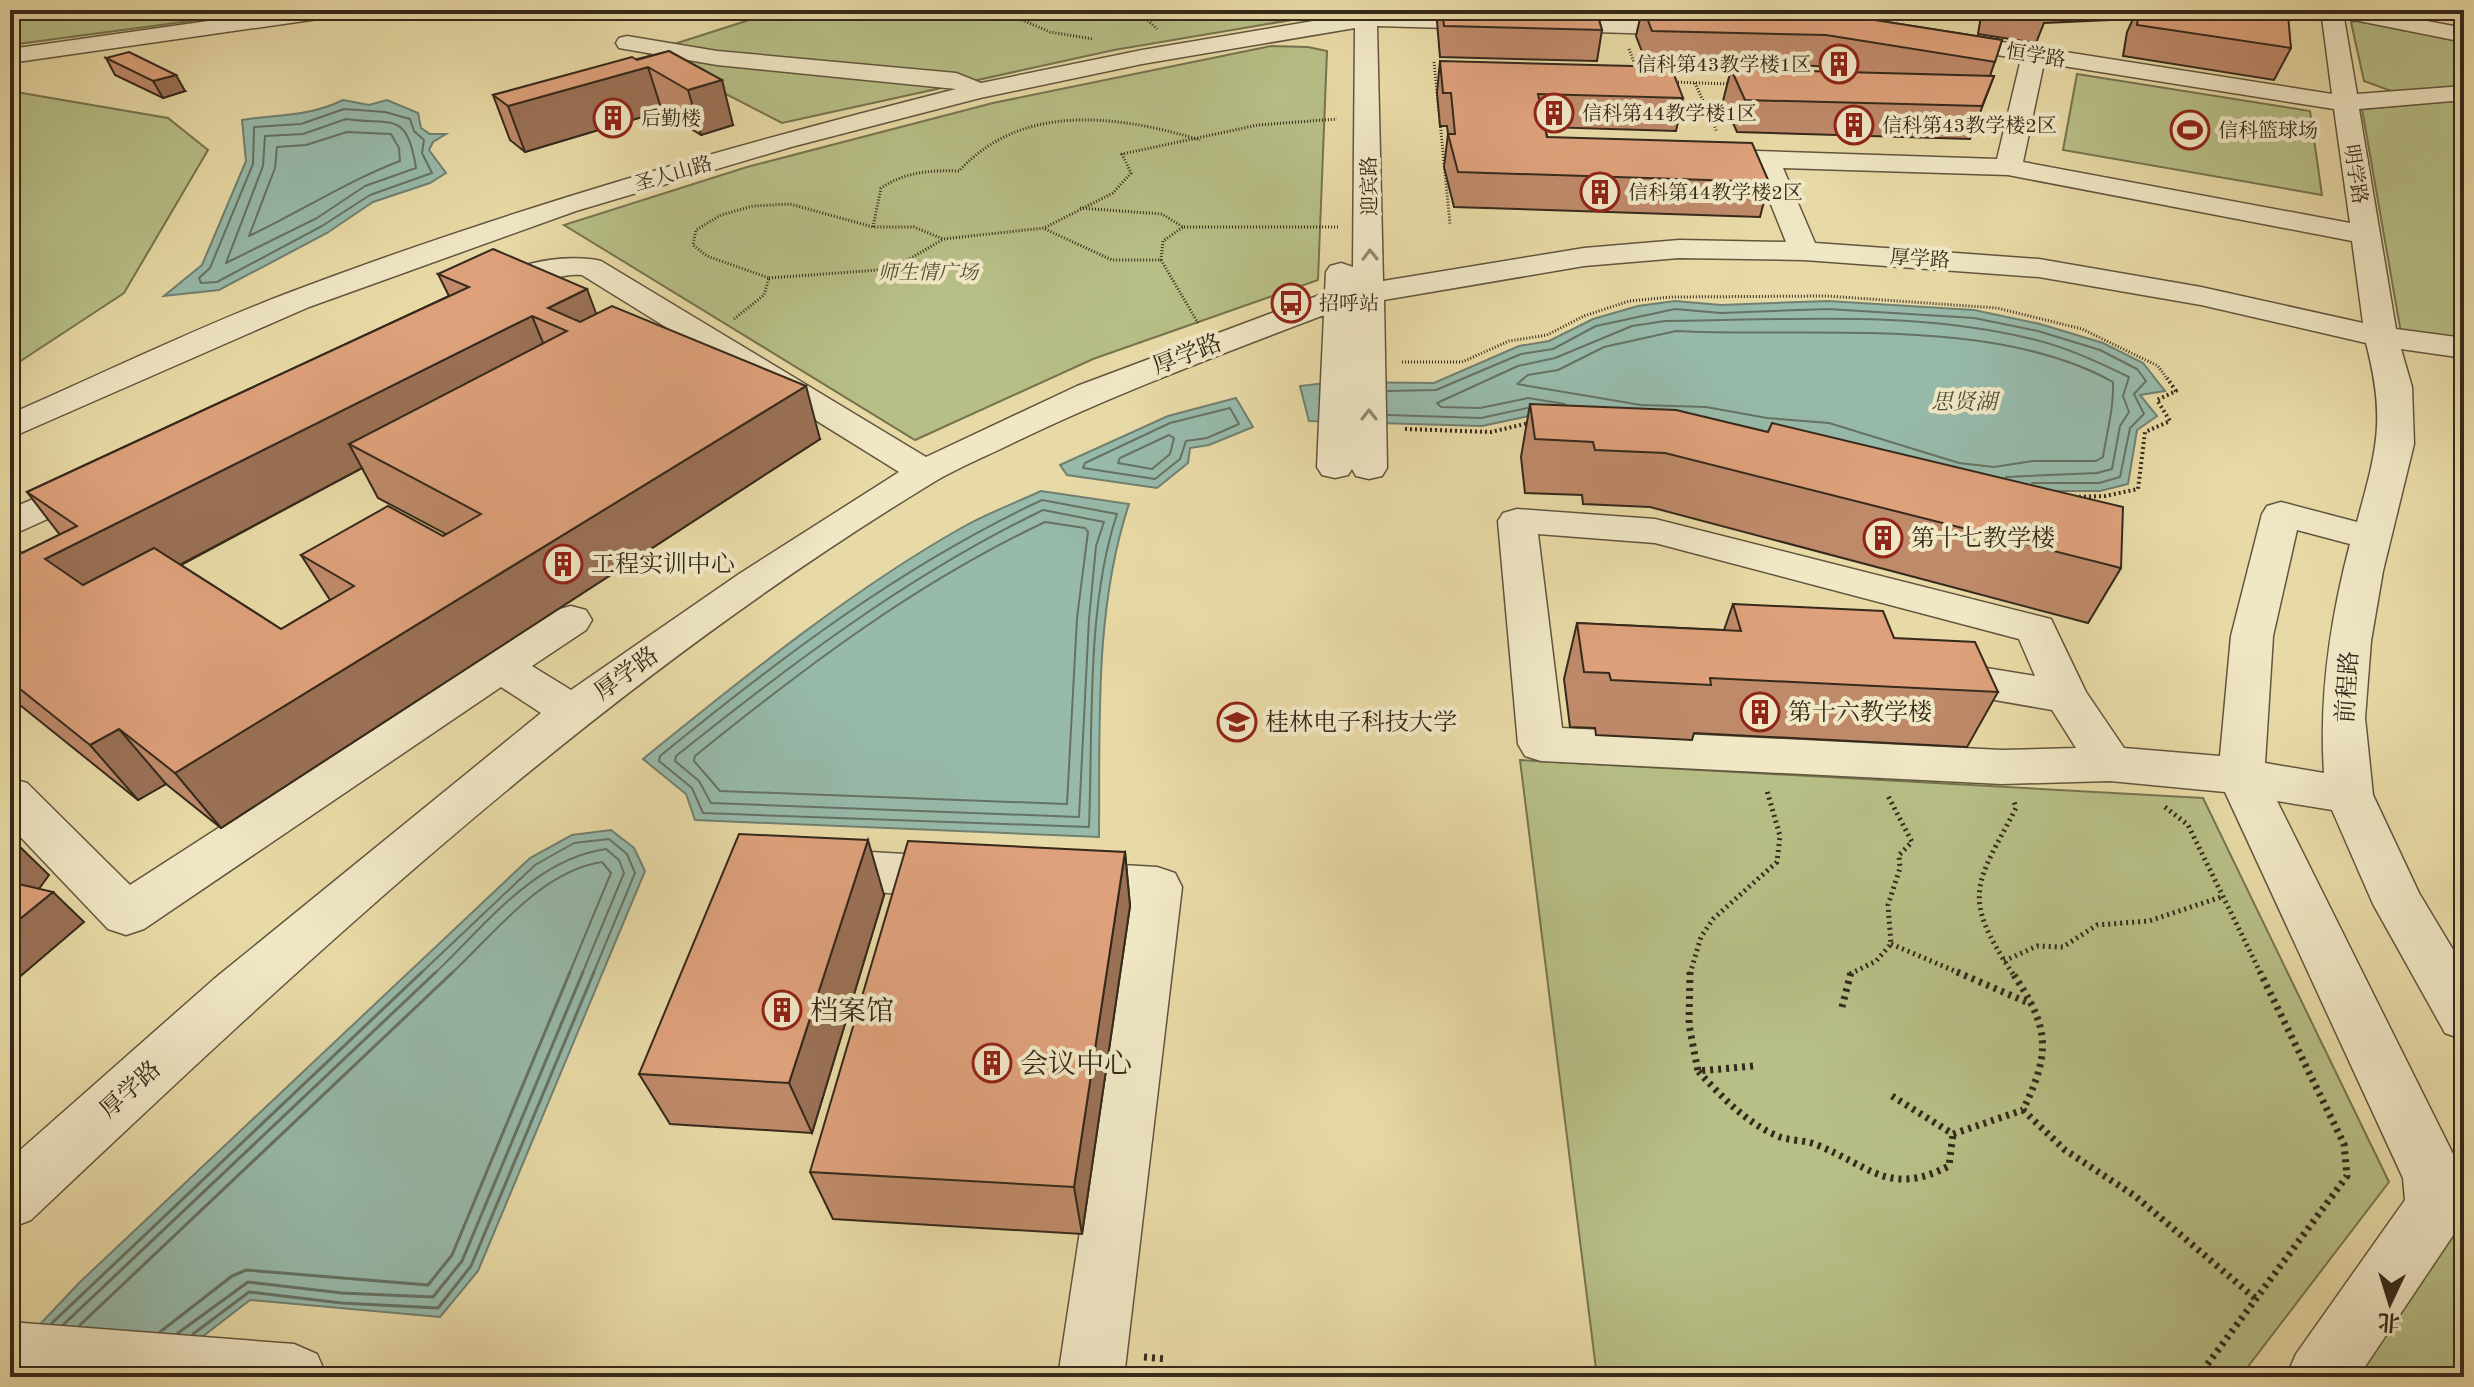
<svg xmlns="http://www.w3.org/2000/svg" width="2474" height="1387" font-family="'Old Standard TT','Noto Serif SC',serif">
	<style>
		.green { fill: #b7bf86; stroke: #767450; stroke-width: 2 }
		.water { fill: #97baab; stroke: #708071; stroke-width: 2 }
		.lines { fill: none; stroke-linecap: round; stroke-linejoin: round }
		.shore-far1 { stroke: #667263; stroke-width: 2 }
		.shore { stroke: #667263; stroke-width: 3 }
		.minor-casing { stroke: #62553e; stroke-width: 3 }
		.path-far3 { stroke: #35291b; stroke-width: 3; stroke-dasharray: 1 2; stroke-linecap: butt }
		.path-far2 { stroke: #35291b; stroke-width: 4; stroke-dasharray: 2 3; stroke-linecap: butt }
		.path-far1 { stroke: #35291b; stroke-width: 5; stroke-dasharray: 2 4; stroke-linecap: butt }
		.path { stroke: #35291b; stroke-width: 7; stroke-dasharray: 3 5; stroke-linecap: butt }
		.minor { fill: #f0e7c5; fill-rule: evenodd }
		.wall { fill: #bf8a6a; stroke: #35291b; stroke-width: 2; fill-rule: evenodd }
		.shaded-wall { fill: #9b7156; stroke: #35291b; stroke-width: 2 }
		.building { fill: #dea17b; stroke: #35291b; stroke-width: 2; fill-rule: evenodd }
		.oneway { stroke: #928870 }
		.labels { text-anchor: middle; stroke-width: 8; stroke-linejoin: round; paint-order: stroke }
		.far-street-label { font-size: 20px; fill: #35291b; stroke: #f0e7c5 }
		.far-poi-label { font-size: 20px; fill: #35291b; stroke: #f0e7c5; text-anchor: start }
		.far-park-label { font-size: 20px; font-style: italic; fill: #564e36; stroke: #f0e7c5 }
		.far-water-label { font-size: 22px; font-style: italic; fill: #4e4d3f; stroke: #f0e7c5 }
		.street-label { font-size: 24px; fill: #35291b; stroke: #f0e7c5 }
		.poi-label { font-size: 24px; fill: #35291b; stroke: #f0e7c5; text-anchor: start }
		.near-poi-label { font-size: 28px; fill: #35291b; stroke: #f0e7c5; text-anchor: start }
	</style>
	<rect width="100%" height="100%" fill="#e8daa6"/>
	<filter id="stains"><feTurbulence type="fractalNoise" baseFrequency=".0025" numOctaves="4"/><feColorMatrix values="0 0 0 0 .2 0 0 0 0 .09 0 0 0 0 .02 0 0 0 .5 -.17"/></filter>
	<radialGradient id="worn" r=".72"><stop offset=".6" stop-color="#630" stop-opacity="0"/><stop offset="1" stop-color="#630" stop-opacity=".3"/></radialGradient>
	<g class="green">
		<polygon points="10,10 273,10 10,45"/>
		<polygon points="720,10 1330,10 1315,16 1114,50 782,123 646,53 746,21"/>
		<polygon points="2365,20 2464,39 2464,88 2394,92 2364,81 2351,22"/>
		<polygon points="1271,46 1308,47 1327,51 1318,280 1093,359 915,440 564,225 747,167 993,103"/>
		<polygon points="2077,74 2310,111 2322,195 2063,150"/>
		<polygon points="10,91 168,118 208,150 124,293 10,368"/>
		<polygon points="2464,100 2464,341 2401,333 2362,109"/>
		<polygon points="1520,760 2203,798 2389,1182 2240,1377 1597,1377"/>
		<polygon points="2464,1207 2464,1377 2348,1377"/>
	</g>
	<g class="water">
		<path d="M343,100L369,105L387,100L418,113L421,128L430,134H446L433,142L429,150L446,173L430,183L373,202L327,233L219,290L164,296L202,265L246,161L242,120C279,114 308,117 343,100Z"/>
		<polygon points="1675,301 1721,305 1828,301 1974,310 2040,324 2103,343 2143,363 2165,391 2140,395 2157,416 2137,430 2128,484 2100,491 2034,491 1529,416 1482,426 1309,421 1300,386 1334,382 1434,383 1519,346 1549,341 1593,319 1638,306"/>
		<polygon points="1236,398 1253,427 1209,445 1190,448 1188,463 1157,488 1067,475 1060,465 1168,416"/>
		<path d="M1041,491L1129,504C1094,609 1100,727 1099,837L695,820L686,794L643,759C743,678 851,590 963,527C988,513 1015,503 1041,491Z"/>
		<polygon points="611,830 634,848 645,871 478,1271 440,1317 250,1300 150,1377 10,1356 79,1283 530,858 572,835"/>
	</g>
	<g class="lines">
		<g class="shore-far1">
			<polygon points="344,109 385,112 410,119 414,131 424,140 422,153 432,173 370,195 322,226 217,282 201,283 199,278 210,268 253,164 254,127 301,124"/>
			<path d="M346,119C391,126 407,109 416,168L365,186L317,218L226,263L263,166L265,136L303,134Z"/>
			<path d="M347,132L391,134L399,148L400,161C347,181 300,212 249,236L275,168L277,147L306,145Z"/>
			<path d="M1676,331C1810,338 1993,315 2113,382C2114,408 2107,431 2103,457L2096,461H2033L1994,467L1959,463L1829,423L1767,418L1706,407L1641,405L1517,384L1528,375L1558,370L1604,347Z"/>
			<polyline points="1388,391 1436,390 1521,354 1553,349 1596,326 1675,309 1721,313 1828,309 1974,318 2038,331 2100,350 2137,369 2146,381 2134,394 2144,414 2130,428 2120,477 2099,483 2032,483"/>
			<path d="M1565,404L1528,398L1480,408L1441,407L1437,403L1518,366L1555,358L1632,326L1665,321C1786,320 1914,310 2032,339C2066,347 2098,362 2129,377L2123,396L2129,412L2120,426L2112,469L2097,473L2006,477"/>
			<polygon points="1230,408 1239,424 1207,438 1186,441 1180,459 1155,479 1083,468 1085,463 1170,423"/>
			<polyline points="1388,415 1481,418 1527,408"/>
			<polygon points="1169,435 1174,438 1170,454 1152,469 1118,463 1120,458"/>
			<path d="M1042,500L1117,514C1086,606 1093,730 1089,827L703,813L692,788L659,761L660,756C780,658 901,566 1042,500Z"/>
			<path d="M1043,510L1104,522L1096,546L1089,619L1079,817L711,803L699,781L675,761L676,756C792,663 909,575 1043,510Z"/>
			<path d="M1045,522L1085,528L1088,532L1077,618L1067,804L720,791L694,761L695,756C805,667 916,583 1045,522Z"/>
			<polyline points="420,974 535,865 574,843 609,839 627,854 635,873 593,974"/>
			<path d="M434,974C484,927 534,859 606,849L619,860L624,873L582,974"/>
			<path d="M451,974C494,934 541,871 602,862L611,873L569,974"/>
		</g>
		<g class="shore">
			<polyline points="52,1323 422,972"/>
			<polyline points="64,1324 436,972"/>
			<polyline points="80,1325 453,972"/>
			<polyline points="160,1332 232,1276 246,1270 428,1285 452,1255 570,972"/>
			<polyline points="178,1333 248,1282 342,1293 433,1297 462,1261 583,972"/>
			<polyline points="193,1334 249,1292 341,1303 438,1308 471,1266 594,972"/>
		</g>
		<g class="minor-casing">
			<g id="minor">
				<polygon points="286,10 343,10 332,17 10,63 10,49"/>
				<path d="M1355,10L1698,21L1709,28L1698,35L1377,26L1383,281L1584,248L1679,240L1786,242L1756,167L1688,163L1684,157L1688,151L1697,149L1997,159L2021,59L1930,44L1927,39L1938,32L2332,94L2321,10H2369L2464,28V42L2344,18L2357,94L2464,86V100L2359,109L2396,329L2464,338V358L2401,349L2412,387L2414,444L2383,571L2371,641L2365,718L2373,795L2419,893L2464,968V1040L2445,1033L2373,904L2332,810L2277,801L2454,1156C2465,1182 2468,1204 2456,1231L2358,1377H2286L2296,1354L2405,1200L2403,1178L2225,792L2110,781L2002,784L1541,761L1525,756L1518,744L1498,521L1503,513L1517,509L1655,519L2051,619L2086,692L2124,748L2220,756L2231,636L2262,514L2267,506L2281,502L2357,522C2377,449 2386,419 2366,343L2201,305L2039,277L1804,260L1679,258L1584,266L1384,300L1387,468L1382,476L1369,479L1356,476L1352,469L1348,475L1335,478L1322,475L1317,467L1324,315C1219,355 1114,394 1013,443C987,456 959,467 934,482C601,684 313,953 31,1220L10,1228V1159L214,979L541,713L501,687L144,929L126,935L108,929L10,826V778L27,783L130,885L556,610L571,606L586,610L592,620L586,630L532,666L571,690L739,574L899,472L582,275C542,271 510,310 477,302L472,295C493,265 567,252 601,261L926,457L1077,386L1325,293L1326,272L1330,266L1341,263L1353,267L1355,28L1142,64L980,98L791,147L576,211L309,307L10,438V414C102,374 194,329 288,293C506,210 730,146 956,89L717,65L619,48L616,43L619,38L627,36L717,51L956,73L981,83L1142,50L1355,14ZM2044,63L2334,109L2350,223L2023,162ZM1783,168L2008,175L2352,241L2363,323L2201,287L2039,259L1815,243ZM2297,530L2350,544C2330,620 2319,695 2324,773L2265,763L2273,636ZM1538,534L1655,543L2019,639L2035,676L1937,660L1922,664L1915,675L1922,686L1937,690L2052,710L2076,748L2002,750L1562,728Z"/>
				<polygon points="94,473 107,476 113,484 107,492 10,536 10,509"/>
				<polygon points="818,849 957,857 975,863 982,877 975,891 957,897 818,889 800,883 793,869 800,855"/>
				<polygon points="1070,862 1157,867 1175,873 1182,887 1124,1377 1058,1377 1129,906 1070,902 1052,896 1045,882 1052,868"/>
				<polygon points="10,1322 294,1344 317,1354 327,1377 10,1377"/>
			</g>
		</g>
		<g class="path-far3">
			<polyline points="1024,10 1020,19 1050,32 1093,39"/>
			<polyline points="1137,10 1157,29"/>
			<polyline points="1629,49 1637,70"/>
			<polyline points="1434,62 1439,111"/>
			<polyline points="1672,82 1730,84"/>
			<polyline points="1695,83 1717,132"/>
			<polyline points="1440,121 1450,224"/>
			<polyline points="1080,208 1162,214 1183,227 1338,227"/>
			<path d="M873,227L881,188C905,172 930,170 959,171C1022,102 1118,115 1200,140"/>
			<polyline points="1045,229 1112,260 1161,260 1198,323"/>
			<polyline points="1161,260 1163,241 1183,227"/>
			<polyline points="769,278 892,269 942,240"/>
			<polyline points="734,319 764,295 769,278 707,256 693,245 696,230 721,215 753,206 790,204 873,227 914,227 943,239 1044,228 1113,193 1131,173 1122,154 1258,125 1337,119"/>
			<polyline points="1402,362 1462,362 1509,341 1547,335 1584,316 1629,301 1672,297 1827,296 1997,308 2082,329 2158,366 2168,380"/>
		</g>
		<g class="path-far2">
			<polyline points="1405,429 1491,432 1533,422"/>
			<polyline points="2074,497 2105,496 2138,489 2145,432 2170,421 2157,400 2176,391 2167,378"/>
		</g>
		<g class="path-far1">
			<polyline points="2165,807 2188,825 2261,974"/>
			<polyline points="1891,944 1962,974"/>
			<polyline points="2004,961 2037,946 2063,947 2097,925 2149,921 2224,896"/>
			<polyline points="1690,974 1701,937 1713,919 1777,862 1780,836 1767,791"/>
			<polyline points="1850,974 1876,961 1891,944 1888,905 1900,868 1899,855 1912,842 1888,796"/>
			<path d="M2013,974C1960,895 1976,885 2016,808L2014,802"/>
		</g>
		<g class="path">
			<polyline points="1690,972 1689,1025 1698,1071"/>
			<polyline points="1957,972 2031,1004"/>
			<polyline points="1842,1007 1851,972"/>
			<path d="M1753,1066L1698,1071C1721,1096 1747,1124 1780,1137C1792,1141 1805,1140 1817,1145C1870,1166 1889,1197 1949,1166L1953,1134"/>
			<path d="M1892,1096L1953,1134L2023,1110C2052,1050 2049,1027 2012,972"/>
			<polyline points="2023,1110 2065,1150 2135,1196 2256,1299"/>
			<polyline points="1144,1357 1167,1359"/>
			<polyline points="2198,1377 2347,1176 2344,1144 2260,972"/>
		</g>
		<use href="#minor" class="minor"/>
	</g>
	<g class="wall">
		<polygon points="1436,10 1596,10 1602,30 1597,61 1440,57"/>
		<polygon points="1642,10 1811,10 2002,40 1990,76 1994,76 1970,139 1737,132 1723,101 1731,69 1856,73 1817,66 1646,62 1636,36"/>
		<polygon points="1982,10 2279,10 2291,48 2274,80 2123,56 2127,32 2133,19 2044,23 2036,43 1978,34"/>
		<polygon points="669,51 733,125 701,135 662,111 525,152 510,140 493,95"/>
		<polygon points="106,58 185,91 163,98 115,75"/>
		<polygon points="1440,61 1683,98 1676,131 1545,127 1547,137 1769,182 1760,217 1454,207 1444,167 1448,134 1447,126 1440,126 1437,93"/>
		<path d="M438,274L596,314L820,439L221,828L166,784L138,800L10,697V544L22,553L60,535L27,492L449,296ZM362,468L378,498L446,534L443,536L301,555L330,600L281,629L181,565Z"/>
		<polygon points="1530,404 2121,568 2088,623 1650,507 1583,504 1582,495 1525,493 1521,457"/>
		<polygon points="1733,604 1894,638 1998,692 1967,747 1694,733 1692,740 1596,735 1595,728 1570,727 1564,679 1577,623 1724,630"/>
		<polygon points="1125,852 1130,906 1082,1234 833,1219 810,1172"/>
		<polygon points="884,895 812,1133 670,1124 639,1074"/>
	</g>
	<g class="shaded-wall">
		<polygon points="648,67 662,111 525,152 508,106"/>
		<polygon points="176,75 185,91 163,98 153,81"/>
		<polygon points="722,80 733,125 701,135 688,90"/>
		<polygon points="587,289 606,340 567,331 548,308"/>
		<polygon points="532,316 553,367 349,444 362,468 89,613 45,559"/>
		<polygon points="806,386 820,439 221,828 175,773"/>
		<polygon points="119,729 166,784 138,800 90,745"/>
		<polygon points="868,840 884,895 812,1133 789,1083"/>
		<polygon points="18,845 49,875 25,908 10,894 10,856"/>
		<polygon points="1125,852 1130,906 1082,1234 1074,1187"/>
		<polygon points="53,892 84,922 10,985 10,927"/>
	</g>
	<g class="building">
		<polygon points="1442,10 1596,10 1602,30 1444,26"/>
		<polygon points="1644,10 1811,10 2002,40 1995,62 1826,35 1652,31"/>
		<polygon points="2031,10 2049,10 2048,13"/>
		<polygon points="2139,10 2196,10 2210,12 2205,10 2279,10 2288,15 2291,48 2137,25"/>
		<polygon points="669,51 722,80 688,90 648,67 508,106 493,95 632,57 637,60"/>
		<polygon points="129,52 176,75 153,81 106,58"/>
		<polygon points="1440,61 1671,67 1683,98 1538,94 1547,137 1752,143 1769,182 1458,172 1448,134 1455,134 1451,93 1443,93"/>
		<polygon points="1731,69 1994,76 1982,106 1745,100"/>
		<path d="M493,249L587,289L548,308L580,322L612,306L806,386L175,773L119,729L90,745L10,681V544L22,553L77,526L27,492L469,287L438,274ZM532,316L567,331L349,444L481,514L443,536L388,506L301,555L354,586L281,629L154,548L83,585L45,559Z"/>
		<polygon points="1530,404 1676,410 1768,432 1772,423 2123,507 2121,568 1665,453 1595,450 1593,442 1535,439"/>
		<polygon points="1733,604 1883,611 1894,638 1975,642 1998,692 1710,678 1711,685 1611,680 1609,673 1584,672 1577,623 1741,631"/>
		<polygon points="739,834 868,840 789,1083 639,1074"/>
		<polygon points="908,841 1125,852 1074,1187 810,1172"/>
		<polygon points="10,842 18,845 10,856"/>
		<polygon points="10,882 53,892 10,927"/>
	</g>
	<defs><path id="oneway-chevron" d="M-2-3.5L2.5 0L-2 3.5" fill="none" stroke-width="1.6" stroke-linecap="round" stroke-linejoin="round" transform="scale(2)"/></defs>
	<g class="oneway">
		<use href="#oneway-chevron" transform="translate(1370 255) rotate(-91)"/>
		<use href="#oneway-chevron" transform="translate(1369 415) rotate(-90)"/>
	</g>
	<defs>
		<g id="building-ring" transform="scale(2)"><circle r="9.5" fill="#f0e7c5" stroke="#8f2418" stroke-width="1.5"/><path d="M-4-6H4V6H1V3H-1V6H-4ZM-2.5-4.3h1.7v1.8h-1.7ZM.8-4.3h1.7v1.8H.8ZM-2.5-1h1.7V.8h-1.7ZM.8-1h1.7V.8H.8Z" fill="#8f2418"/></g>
		<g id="stadium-ring" transform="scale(2)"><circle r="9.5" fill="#f0e7c5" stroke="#8f2418" stroke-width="1.5"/><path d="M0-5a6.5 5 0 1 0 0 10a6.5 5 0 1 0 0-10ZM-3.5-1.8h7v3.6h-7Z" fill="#8f2418"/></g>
		<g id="bus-ring" transform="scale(2)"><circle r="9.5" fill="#f0e7c5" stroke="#8f2418" stroke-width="1.5"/><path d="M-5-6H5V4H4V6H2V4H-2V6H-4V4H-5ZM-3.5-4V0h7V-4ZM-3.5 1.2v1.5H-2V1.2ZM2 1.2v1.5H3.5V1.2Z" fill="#8f2418"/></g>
		<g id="university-ring" transform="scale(2)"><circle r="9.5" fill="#f0e7c5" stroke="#8f2418" stroke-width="1.5"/><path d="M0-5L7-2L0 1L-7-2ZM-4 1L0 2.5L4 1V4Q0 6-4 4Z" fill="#8f2418"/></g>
	</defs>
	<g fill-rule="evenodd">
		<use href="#building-ring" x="1839" y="64"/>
		<use href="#building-ring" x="1554" y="113"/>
		<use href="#building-ring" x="613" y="118"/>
		<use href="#building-ring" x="1854" y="125"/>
		<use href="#stadium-ring" x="2190" y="130"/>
		<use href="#building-ring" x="1600" y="192"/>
		<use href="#bus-ring" x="1291" y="303"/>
		<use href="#building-ring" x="1883" y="538"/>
		<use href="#building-ring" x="563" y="564"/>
		<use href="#building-ring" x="1760" y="712"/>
		<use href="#university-ring" x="1237" y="722"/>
		<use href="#building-ring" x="782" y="1010"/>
		<use href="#building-ring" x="992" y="1063"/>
	</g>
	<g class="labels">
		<g class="far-street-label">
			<text transform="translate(2036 55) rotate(9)" y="7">恒学路</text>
			<text transform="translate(673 173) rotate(-16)" y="7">圣人山路</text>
			<text transform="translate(2356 174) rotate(81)" y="7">明学路</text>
			<text transform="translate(1369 186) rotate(-91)" y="7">迎宾路</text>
			<text transform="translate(1920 258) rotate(4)" y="7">厚学路</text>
		</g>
		<g class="far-poi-label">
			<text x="1811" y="71" text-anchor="end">信科第43教学楼1区</text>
			<text x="1582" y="120">信科第44教学楼1区</text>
			<text x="641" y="125">后勤楼</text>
			<text x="1882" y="132">信科第43教学楼2区</text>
			<text x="2218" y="137">信科篮球场</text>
			<text x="1628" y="199">信科第44教学楼2区</text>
			<text x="1319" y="310">招呼站</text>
		</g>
		<g class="far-park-label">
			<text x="928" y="279">师生情广场</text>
		</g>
		<g class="far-water-label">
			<text x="1964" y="409">思贤湖</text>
		</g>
		<g class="street-label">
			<text transform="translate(1187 354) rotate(-21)" y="8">厚学路</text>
			<text transform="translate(626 673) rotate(-36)" y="8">厚学路</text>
			<text transform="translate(2347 687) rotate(-86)" y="8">前程路</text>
			<text transform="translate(130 1089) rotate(-42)" y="8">厚学路</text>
		</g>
		<g class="poi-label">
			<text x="1911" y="546">第十七教学楼</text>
			<text x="591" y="572">工程实训中心</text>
			<text x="1788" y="720">第十六教学楼</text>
			<text x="1265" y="730">桂林电子科技大学</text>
		</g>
		<g class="near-poi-label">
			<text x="810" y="1020">档案馆</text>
			<text x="1020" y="1073">会议中心</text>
		</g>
	</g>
	<rect width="2474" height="1387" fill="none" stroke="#e8daa6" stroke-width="40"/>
	<rect x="12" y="12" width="2450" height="1363" fill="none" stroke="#35291b" stroke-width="4"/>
	<rect x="20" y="20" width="2434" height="1347" fill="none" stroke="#35291b" stroke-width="2"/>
	<g transform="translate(2390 1303) rotate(184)" stroke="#f0e7c5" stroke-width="6" paint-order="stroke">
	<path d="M0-6L14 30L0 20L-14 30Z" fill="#35291b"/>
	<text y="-12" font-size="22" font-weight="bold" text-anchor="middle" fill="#35291b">北</text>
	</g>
	<rect width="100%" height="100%" filter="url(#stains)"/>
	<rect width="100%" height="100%" fill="url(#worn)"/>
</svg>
